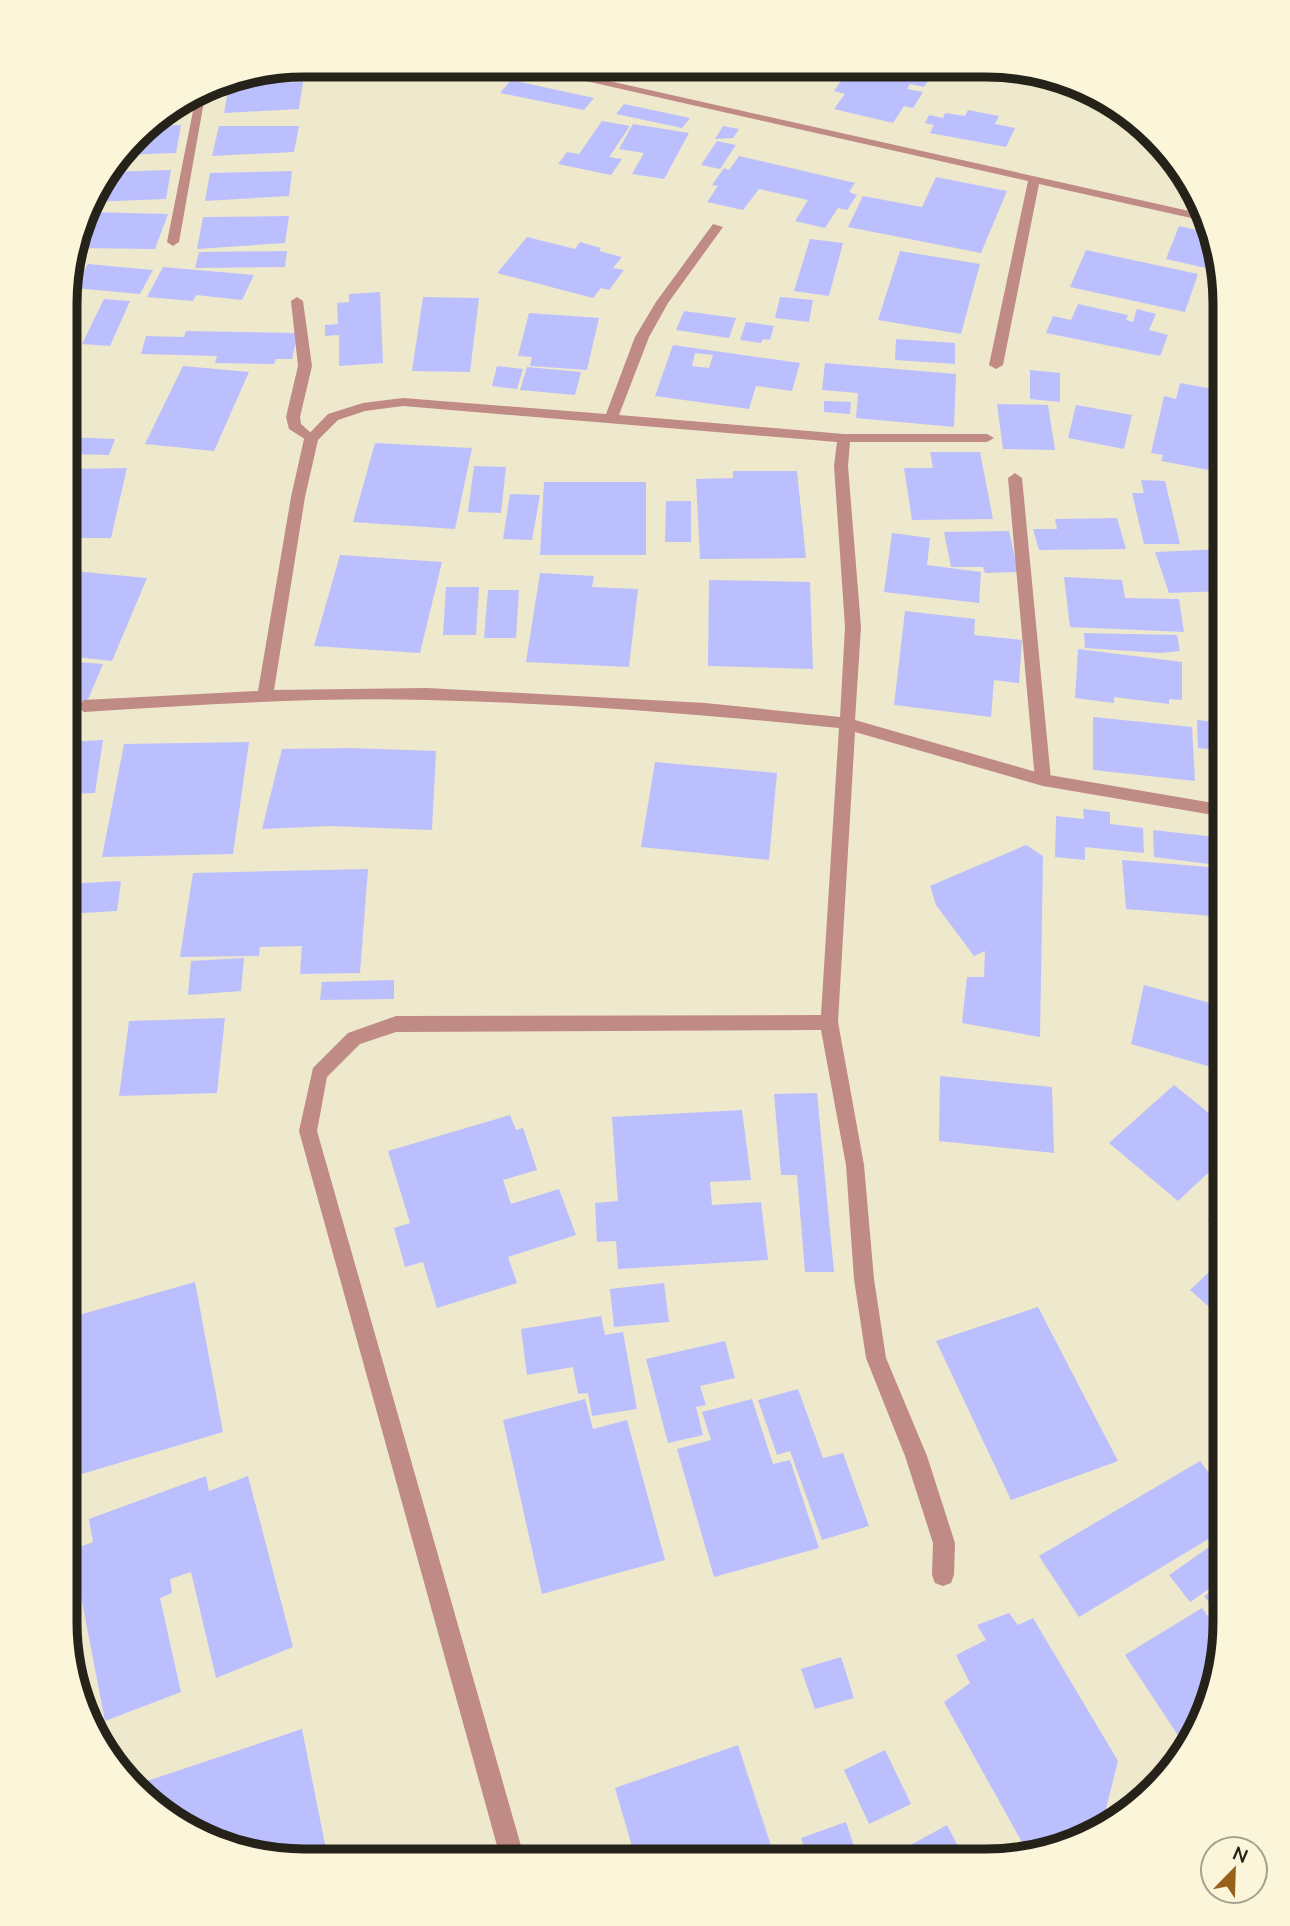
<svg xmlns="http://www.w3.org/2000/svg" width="1290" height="1926" font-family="'Nunito Sans',sans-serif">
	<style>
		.building { fill: #bcbffe; fill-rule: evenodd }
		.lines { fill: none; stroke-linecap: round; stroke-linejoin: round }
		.service { fill: #c08a85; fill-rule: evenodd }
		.minor { fill: #c08a85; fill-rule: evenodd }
		.rim { fill: none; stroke: #252319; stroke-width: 9 }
	</style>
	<rect width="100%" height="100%" fill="#eee8cc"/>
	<g class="building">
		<polygon points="300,65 299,76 236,78 235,76"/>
		<polygon points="747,66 778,66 772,74 745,68"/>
		<polygon points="850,66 894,66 932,75 924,87 910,84 907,89 923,92 913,108 904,106 893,123 834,109 845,94 834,91 844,76 856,79 859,75 846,72"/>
		<polygon points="511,80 594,98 584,110 500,93"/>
		<polygon points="303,82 299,109 224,113 229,84"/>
		<polygon points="624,104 690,118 682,128 616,114"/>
		<polygon points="968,110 999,116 995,124 1015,128 1006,147 930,133 934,125 925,123 929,115 943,118 945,113 965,116"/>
		<polygon points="602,121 630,126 609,157 622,159 611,175 558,164 567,152 579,154"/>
		<polygon points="633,124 689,133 664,179 632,174 644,153 619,149"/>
		<polygon points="181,125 176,153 122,155 145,126"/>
		<polygon points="219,126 299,126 294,152 212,156"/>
		<polygon points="723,126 739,129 733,138 715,139"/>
		<polygon points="717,141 736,145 720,169 701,165"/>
		<polygon points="739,156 855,183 849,192 857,195 847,210 838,208 825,228 795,221 808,200 759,189 743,210 707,202 718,186 712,185 724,168 729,170"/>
		<polygon points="171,170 166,199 91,202 97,185 107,172"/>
		<polygon points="292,171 289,196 205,201 210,173"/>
		<polygon points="936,177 1007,191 981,253 848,227 863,196 922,207"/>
		<polygon points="87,212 168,214 155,249 75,248"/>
		<polygon points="289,216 285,243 197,249 203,217"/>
		<polygon points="1179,226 1211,233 1219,271 1166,259"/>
		<polygon points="527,237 575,249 580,242 601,248 599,251 622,257 613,268 624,270 609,290 601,288 593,298 497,273"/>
		<polygon points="810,239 843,243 829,296 794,291"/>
		<polygon points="1086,250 1198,274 1185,312 1070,287"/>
		<polygon points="287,251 285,267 195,268 199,252"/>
		<polygon points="900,251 980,264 961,334 878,320"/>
		<polygon points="88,264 153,270 140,294 74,288"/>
		<polygon points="163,267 254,275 242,300 196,295 193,301 147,297"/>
		<polygon points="380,292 383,363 339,366 339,335 325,336 325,325 338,324 337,303 349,302 349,294"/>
		<polygon points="423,297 479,298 470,372 412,371"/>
		<polygon points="780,297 813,300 809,322 775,318"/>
		<polygon points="104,299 130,301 110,346 82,344"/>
		<polygon points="1078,304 1128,315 1126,320 1133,322 1137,309 1156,314 1149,330 1168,335 1160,356 1046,333 1053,316 1071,320"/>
		<polygon points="684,311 736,318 729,338 676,330"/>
		<polygon points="529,313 599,318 587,370 530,366 532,357 518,356"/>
		<polygon points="746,322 774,326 770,340 763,339 761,343 740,340"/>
		<polygon points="186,331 298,333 292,359 276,359 274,364 215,363 217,356 141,354 146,336 184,337"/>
		<polygon points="896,339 955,343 955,364 895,360"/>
		<path d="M673,345L800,363L792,391L756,386L749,409L655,396ZM695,353L713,355L709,368L692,366Z"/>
		<polygon points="1219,355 1225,356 1225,383 1213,381"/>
		<polygon points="825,363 956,374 954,427 856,418 858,393 822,390"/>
		<polygon points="183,366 249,372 214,451 145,444"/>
		<polygon points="497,366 523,369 517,389 492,386"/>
		<polygon points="527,367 581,372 575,395 520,390"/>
		<polygon points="1030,370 1060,373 1060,402 1030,399"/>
		<polygon points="1180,383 1225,391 1225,473 1161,461 1163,455 1151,453 1164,396 1176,399"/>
		<polygon points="824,401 851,402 850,414 824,412"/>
		<polygon points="997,404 1048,405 1055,450 1003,449"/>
		<polygon points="1076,405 1132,415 1124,449 1068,438"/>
		<polygon points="67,437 115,439 109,455 67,454"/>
		<polygon points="375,443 472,448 455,529 353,522"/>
		<polygon points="930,452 980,452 993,519 912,520 904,468 933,468"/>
		<polygon points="474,466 506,467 501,513 468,512"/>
		<polygon points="127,468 111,538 66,538 67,469"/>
		<polygon points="733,471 797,471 806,558 700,559 696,479 733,478"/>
		<polygon points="1141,480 1165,481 1180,544 1144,544 1132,493 1144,493"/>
		<polygon points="544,482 646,482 646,555 540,555"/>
		<polygon points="510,494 540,495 532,540 503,539"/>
		<polygon points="666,501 691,501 691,542 665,542"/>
		<polygon points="1117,518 1126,549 1039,550 1033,529 1057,529 1055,519"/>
		<polygon points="1009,531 1018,572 985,573 983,567 951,567 944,532"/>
		<polygon points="892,533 930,538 927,565 981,572 979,603 884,592"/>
		<polygon points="1224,549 1225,591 1169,593 1155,552"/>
		<polygon points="340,555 442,562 420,653 314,646"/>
		<polygon points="74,571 147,578 112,661 66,656 66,582 70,582"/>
		<polygon points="540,573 594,576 592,587 638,589 629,667 526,662"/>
		<polygon points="1064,577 1122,580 1125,598 1179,599 1184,632 1070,627"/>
		<polygon points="709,580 810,582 813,669 708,666"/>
		<polygon points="446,587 479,587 476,635 443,635"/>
		<polygon points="488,590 519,590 516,638 484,638"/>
		<polygon points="905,611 975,619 974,635 1022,640 1019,683 994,680 991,717 894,705"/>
		<polygon points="1084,633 1177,635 1180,651 1160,653 1085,648"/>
		<polygon points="1078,649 1182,662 1182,700 1169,699 1169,704 1114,697 1114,703 1075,698"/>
		<polygon points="66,661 103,664 87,702 66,700"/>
		<polygon points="1093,717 1192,727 1195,781 1093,770"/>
		<polygon points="1197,720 1225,723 1225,751 1198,748"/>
		<polygon points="103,740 95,793 66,794 66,742"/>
		<polygon points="249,742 233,854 102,857 124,744"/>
		<polygon points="351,748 436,751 432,830 330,826 262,829 282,749"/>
		<polygon points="655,762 777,773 769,860 641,847"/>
		<polygon points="66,807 78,807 67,859 66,859"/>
		<polygon points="1083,809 1110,812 1110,824 1143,828 1144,853 1085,847 1085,860 1055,857 1056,816 1084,819"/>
		<polygon points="1153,830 1225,838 1225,866 1154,857"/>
		<polygon points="1026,845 1043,856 1040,1037 962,1023 967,977 984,977 985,951 974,956 936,905 930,886"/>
		<polygon points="1122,860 1221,868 1225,917 1126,909"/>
		<polygon points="368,869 360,973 300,974 302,946 260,947 259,956 180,957 193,873"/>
		<polygon points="121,881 117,911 66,914 66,884"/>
		<polygon points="244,958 241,991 188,995 191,961"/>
		<polygon points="394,980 394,999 320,1000 322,982"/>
		<polygon points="1144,985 1225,1007 1225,1071 1131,1044"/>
		<polygon points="225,1018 217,1093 119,1096 129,1021"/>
		<polygon points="940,1076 1052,1087 1054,1153 939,1141"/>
		<polygon points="1174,1085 1225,1126 1225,1157 1178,1201 1109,1143"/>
		<polygon points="817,1093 834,1272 805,1272 797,1175 781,1175 774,1094"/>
		<polygon points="742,1110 751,1180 710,1182 712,1205 761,1202 768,1260 618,1269 616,1241 597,1242 595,1203 618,1201 612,1117"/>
		<polygon points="510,1115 516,1130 523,1128 537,1170 503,1180 511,1204 559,1189 576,1235 508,1257 517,1283 437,1308 423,1262 405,1267 394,1228 410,1223 388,1151"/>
		<polygon points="1225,1202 1225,1234 1207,1219"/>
		<polygon points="1225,1257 1225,1321 1190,1290"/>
		<polygon points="195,1282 223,1432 65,1479 65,1319"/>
		<polygon points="664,1283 669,1322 614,1327 610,1289"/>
		<polygon points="1038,1307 1118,1461 1011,1500 936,1341"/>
		<polygon points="601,1316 605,1335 623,1332 637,1409 592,1416 588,1393 578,1394 573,1367 527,1375 521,1329"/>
		<polygon points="725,1341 735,1378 700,1386 706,1405 696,1407 703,1435 668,1443 646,1359"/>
		<polygon points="798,1389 823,1458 843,1453 869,1526 822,1540 790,1451 777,1455 758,1400"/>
		<polygon points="585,1399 593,1429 627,1420 665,1560 542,1594 503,1420"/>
		<polygon points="752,1399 773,1464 790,1460 819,1548 714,1577 677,1449 711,1440 702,1412"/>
		<polygon points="1225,1410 1225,1442 1208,1425"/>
		<polygon points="1200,1461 1225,1495 1225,1529 1079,1617 1039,1556"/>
		<polygon points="206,1476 209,1491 248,1476 293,1647 216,1678 191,1572 170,1579 172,1593 160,1598 181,1692 105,1721 72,1550 93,1542 89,1519"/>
		<polygon points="1225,1536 1225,1578 1190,1602 1169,1575"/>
		<polygon points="1225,1583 1225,1624 1204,1596"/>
		<polygon points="1202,1608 1224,1639 1187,1749 1125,1655"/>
		<polygon points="1009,1613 1018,1625 1033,1618 1118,1761 1101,1829 1078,1843 1028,1853 944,1702 970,1683 956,1655 986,1640 977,1625"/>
		<polygon points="841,1657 854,1698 815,1709 801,1669"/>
		<polygon points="302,1729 328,1859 273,1859 159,1812 138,1784"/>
		<polygon points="738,1745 776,1861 636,1860 615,1788"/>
		<polygon points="885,1750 911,1804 869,1824 844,1770"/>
		<polygon points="846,1822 859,1861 809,1861 801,1838"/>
		<polygon points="947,1825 966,1861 898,1861 894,1854"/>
	</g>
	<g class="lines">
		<g class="service">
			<polygon points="206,90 179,242 173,246 167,242 196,96"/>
			<polygon points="297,297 303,301 312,366 300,417 301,424 318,439 311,443 289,429 286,417 298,366 291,301"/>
			<polygon points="1015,473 1022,478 1051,780 1043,786 1035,780 1008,478"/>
		</g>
		<g class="minor">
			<polygon points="515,65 538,65 1207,215 1209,222 1039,184 1003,365 996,369 989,365 1028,181"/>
			<path d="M713,224L723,227L668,303L649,337L619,415L844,434H987L994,438L987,442H850L848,466L861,627L855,720L1043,774L1225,805V817L1043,786L855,732L838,1022L864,1165L874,1279L886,1358L927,1456L955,1543L954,1575L951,1583L943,1586L935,1583L932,1575L933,1543L905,1456L866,1358L854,1279L846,1165L821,1030L396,1032L360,1044L327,1077L317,1131L525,1860H501L299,1131L313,1068L348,1033L396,1016L821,1015L839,728C702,714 565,703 427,700C313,697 198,705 84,712L76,706L84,700L258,691L291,497L304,439L328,414L363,403L403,398L606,414L635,337L656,302ZM403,406L837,442L834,466L845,627L840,717L705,703L427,688L274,690L305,497L318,440L338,420L365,411Z"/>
		</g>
	</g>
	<path d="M0 0H1290V1926H0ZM304 77H986A227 227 0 0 1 1213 304V1622A227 227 0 0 1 986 1849H304A227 227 0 0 1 77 1622V304A227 227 0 0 1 304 77Z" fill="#fbf5d9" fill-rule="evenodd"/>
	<path class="rim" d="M304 77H986A227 227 0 0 1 1213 304V1622A227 227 0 0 1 986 1849H304A227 227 0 0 1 77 1622V304A227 227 0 0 1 304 77Z"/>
	<g transform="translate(1234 1870) rotate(23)"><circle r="33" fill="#fbf5d9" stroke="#a5a18c" stroke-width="2"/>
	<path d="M0-5L12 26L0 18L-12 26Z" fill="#98611a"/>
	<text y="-10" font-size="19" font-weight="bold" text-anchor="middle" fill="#252319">N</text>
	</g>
</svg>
